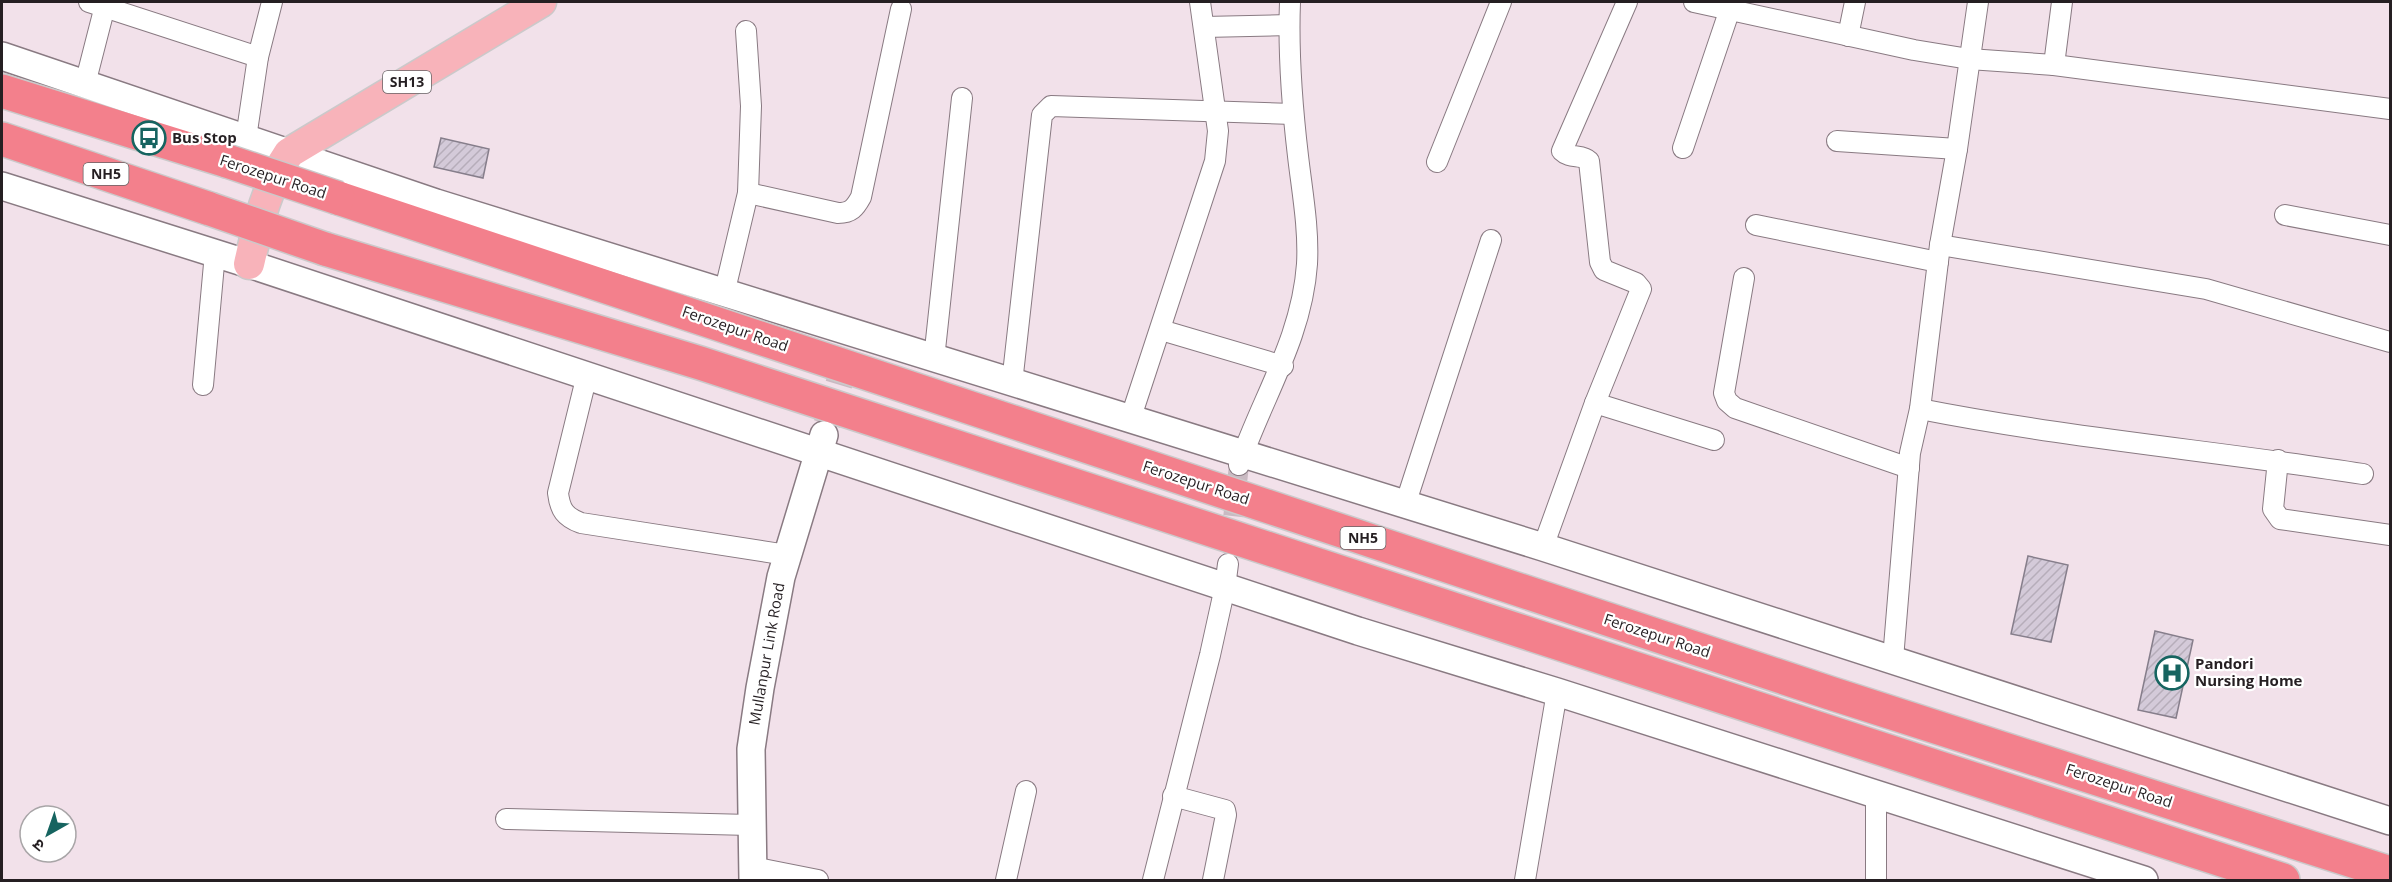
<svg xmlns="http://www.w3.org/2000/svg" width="2392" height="882" font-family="'Open Sans','Noto Sans Devanagari',sans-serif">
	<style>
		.building { fill: url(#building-hatch); stroke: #867e8b; stroke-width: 1.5 }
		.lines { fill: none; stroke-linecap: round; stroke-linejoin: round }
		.street-tunnel { stroke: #c9bac2; stroke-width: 20; stroke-dasharray: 20 10; stroke-linecap: butt }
		.secondary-tunnel { stroke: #c9bac2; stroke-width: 27; stroke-dasharray: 27 14; stroke-linecap: butt }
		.street-casing { stroke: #897a82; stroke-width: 22 }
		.secondary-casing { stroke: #897a82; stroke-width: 30 }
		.primary-casing { stroke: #cbc9ca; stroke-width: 33 }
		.highway-casing { stroke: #cbc9ca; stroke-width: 36 }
		.street { stroke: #fff; stroke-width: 20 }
		.secondary { stroke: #fff; stroke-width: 27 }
		.primary { stroke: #f8b3ba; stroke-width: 30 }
		.highway { stroke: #f3808c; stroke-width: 33 }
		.highway-bridge-casing { stroke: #cbc9ca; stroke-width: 36; stroke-linecap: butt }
		.highway-bridge { stroke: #f3808c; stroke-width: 33 }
		.labels { text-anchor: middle; stroke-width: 4.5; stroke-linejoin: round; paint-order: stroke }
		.shield { fill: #fff; stroke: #666264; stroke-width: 1.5 }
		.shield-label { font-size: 14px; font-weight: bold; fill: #251f22 }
		.poi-label { font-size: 15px; font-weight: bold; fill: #251f22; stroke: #fff; text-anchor: start }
		.street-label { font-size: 15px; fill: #251f22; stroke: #fff }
	</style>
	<defs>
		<pattern id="building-hatch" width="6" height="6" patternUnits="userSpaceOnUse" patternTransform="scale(1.5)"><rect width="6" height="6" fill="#d4cad9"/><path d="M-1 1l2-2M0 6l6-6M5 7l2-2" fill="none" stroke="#b6adba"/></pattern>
	</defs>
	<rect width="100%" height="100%" fill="#f2e1ea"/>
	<g class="building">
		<polygon points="441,138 489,149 483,178 434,167"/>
		<polygon points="2028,556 2068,565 2051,642 2011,634"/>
		<polygon points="2155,631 2193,640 2176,718 2138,710"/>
	</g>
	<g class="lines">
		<polyline class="street-tunnel" points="1230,546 1239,465"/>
		<polyline class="secondary-tunnel" points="827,424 850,347"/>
		<g class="street-casing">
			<g id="street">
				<polyline points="89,2 258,57"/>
				<polyline points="1694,2 1914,50 1969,59 2054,65 2390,109"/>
				<polyline points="1204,27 1289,25"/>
				<polyline points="1848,36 1855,2"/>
				<polyline points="2054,65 2062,2"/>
				<polyline points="85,84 106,2"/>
				<polyline points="246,138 258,57 272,2"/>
				<polyline points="1837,141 1957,149"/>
				<polyline points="1683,148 1730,9"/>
				<polyline points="1437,162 1501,2"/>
				<path d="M748,193L838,213C851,213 855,208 861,197L901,9"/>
				<polyline points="2285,215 2390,235"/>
				<polyline points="1756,225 1938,262"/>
				<polyline points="1940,245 2206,289 2390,342"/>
				<polyline points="1744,278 1724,393 1727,401 1735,408 1909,468"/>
				<polyline points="724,294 748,193 751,106 746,31"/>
				<polyline points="1161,330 1283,366"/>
				<polyline points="934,359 962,98"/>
				<path d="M587,375L558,493C560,510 565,517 581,523L787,555"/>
				<polyline points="1012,383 1042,115 1051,106 1293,114"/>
				<polyline points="203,385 215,253"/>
				<polyline points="1595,403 1714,440"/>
				<path d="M1920,409C2067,438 2216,451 2363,474"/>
				<polyline points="1130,420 1215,161 1218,131 1200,2"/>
				<polyline points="2278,460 2273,509 2280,519 2390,535"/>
				<path d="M1239,465C1262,398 1302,338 1307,264C1309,228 1302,191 1298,156C1292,105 1288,53 1290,2"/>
				<polyline points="1405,505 1491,240"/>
				<path d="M1543,547L1595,403L1641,289L1636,283L1604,270L1600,262L1589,161C1582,154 1570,159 1562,151L1627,2"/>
				<polyline points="1893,659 1910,453 1920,409 1940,245 1957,149 1978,2"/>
				<polyline points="1173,796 1225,810 1226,815 1213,880"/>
				<polyline points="506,819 750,825"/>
				<polyline points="752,867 818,880"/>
				<polyline points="1006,880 1026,791"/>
				<polyline points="1153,880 1210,655 1225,587 1228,564"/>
				<polyline points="1525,880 1557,692"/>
				<polyline points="1876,880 1876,795"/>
			</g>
		</g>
		<g class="secondary-casing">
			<g id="secondary">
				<polyline points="2,56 436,203 1543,547 2390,821"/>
				<polyline points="2,186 249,264 1358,631 1557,692 2144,880"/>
				<polyline points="753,880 751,749 760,688 781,577 824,435"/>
			</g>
		</g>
		<g class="primary-casing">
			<path id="primary" d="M249,264C258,225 266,187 289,153L541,2"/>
		</g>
		<g class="highway-casing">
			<g id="highway">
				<polyline points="2,91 227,161"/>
				<polyline points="2,139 210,209"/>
				<polyline points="338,198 1830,693 2390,873"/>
				<polyline points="325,249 700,363 2283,880"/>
			</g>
		</g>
		<use href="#street" class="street"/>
		<use href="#secondary" class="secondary"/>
		<use href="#primary" class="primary"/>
		<use href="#highway" class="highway"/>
		<g class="highway-bridge-casing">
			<g id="highway-bridge">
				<polyline points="227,161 338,198"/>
				<polyline points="210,209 325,249"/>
			</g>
		</g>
		<use href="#highway-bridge" class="highway-bridge"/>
	</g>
	<defs>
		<g id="bus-ring" transform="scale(1.725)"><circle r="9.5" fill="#fff" stroke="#166460" stroke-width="1.5"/><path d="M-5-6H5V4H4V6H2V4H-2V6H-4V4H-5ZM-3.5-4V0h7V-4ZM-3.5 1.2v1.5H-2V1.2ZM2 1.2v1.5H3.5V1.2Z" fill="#166460"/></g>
		<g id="hospital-ring" transform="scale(1.725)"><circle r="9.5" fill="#fff" stroke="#166460" stroke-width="1.5"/><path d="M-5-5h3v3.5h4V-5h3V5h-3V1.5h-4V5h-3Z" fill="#166460"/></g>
	</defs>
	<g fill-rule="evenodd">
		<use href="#bus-ring" x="149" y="138"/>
		<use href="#hospital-ring" x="2172" y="673"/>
	</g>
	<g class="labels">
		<g class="shield">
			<rect x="383" y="71" width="48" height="22" rx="4.5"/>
			<rect x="83.5" y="163" width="45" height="22" rx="4.5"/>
			<rect x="1340.5" y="527" width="45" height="22" rx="4.5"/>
		</g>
		<g class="shield-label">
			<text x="407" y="87">SH13</text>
			<text x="106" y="179">NH5</text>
			<text x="1363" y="543">NH5</text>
		</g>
		<g class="poi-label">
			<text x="172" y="143">Bus Stop</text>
			<text x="2195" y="669">Pandori<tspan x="2195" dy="17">Nursing Home</tspan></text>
		</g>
		<g class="street-label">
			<text transform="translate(273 177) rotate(18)" y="5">Ferozepur Road</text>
			<text transform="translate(735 329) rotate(19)" y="5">Ferozepur Road</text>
			<text transform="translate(1196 483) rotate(18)" y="5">Ferozepur Road</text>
			<text transform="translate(1657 636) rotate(18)" y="5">Ferozepur Road</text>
			<text transform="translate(767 654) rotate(-80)" y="5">Mullanpur Link Road</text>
			<text transform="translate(2119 786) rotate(18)" y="5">Ferozepur Road</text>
		</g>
	</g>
	<rect width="2392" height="882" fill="none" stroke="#251f22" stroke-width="6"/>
	<g transform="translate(48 834) rotate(220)"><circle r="28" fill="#ffffff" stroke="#a8a5a7" stroke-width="1.5"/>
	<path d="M0-4.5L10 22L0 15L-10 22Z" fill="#166460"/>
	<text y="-9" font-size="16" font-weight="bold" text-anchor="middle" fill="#251f22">उ</text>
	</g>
</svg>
